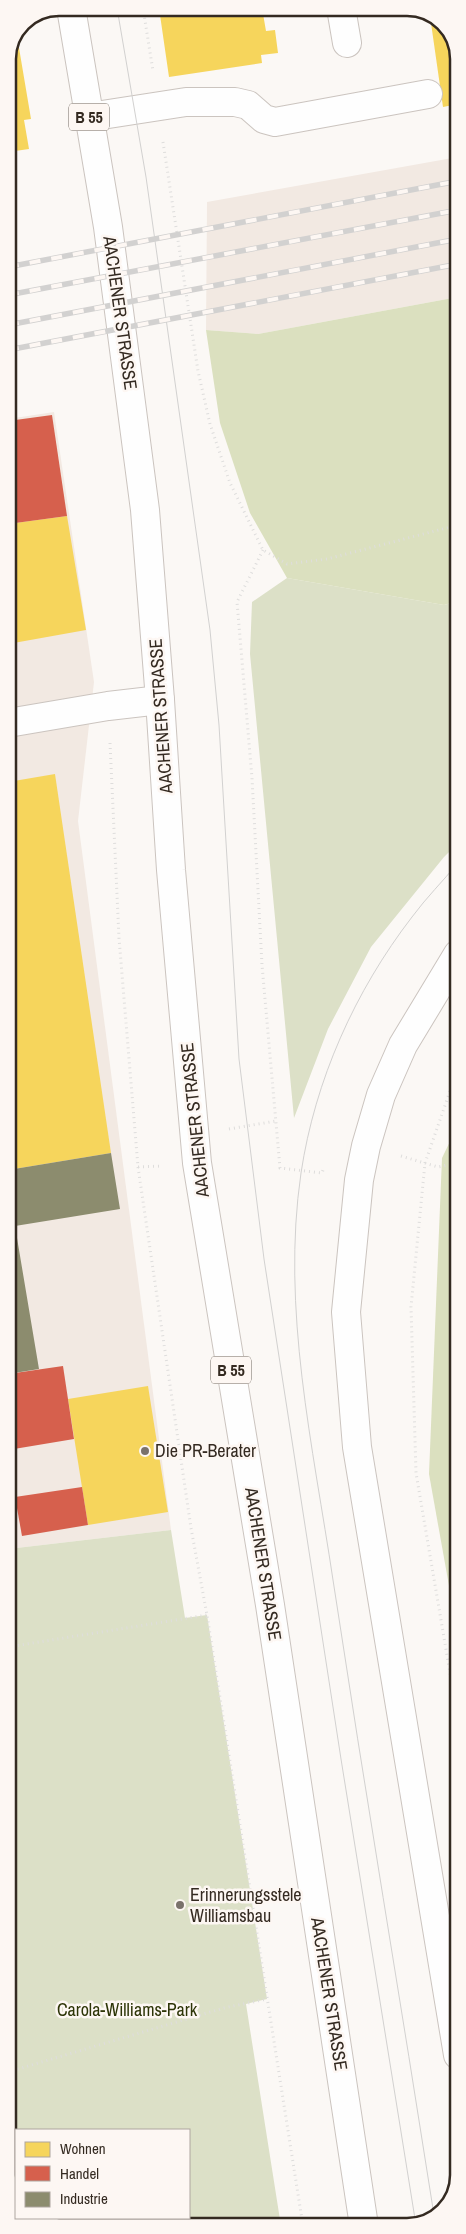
<svg xmlns="http://www.w3.org/2000/svg" width="466" height="2234" font-family="'Archivo Narrow',sans-serif">
	<style>
		.built { fill: #f2e9e2 }
		.green { fill: #dce0c7 }
		.forest { fill: #dbe0bf }
		.homes { fill: #f6d55c }
		.shops { fill: #d6604d }
		.industry { fill: #8c8c6e }
		.lines { fill: none; stroke-linecap: round; stroke-linejoin: round }
		.minor-casing { stroke: #cbc4bf; stroke-width: 30 }
		.major-casing { stroke: #cbc4bf; stroke-width: 30 }
		.path { stroke: #dedddc; stroke-width: 3; stroke-dasharray: 1 4; stroke-linecap: butt }
		.minor { stroke: #fefefe; stroke-width: 28 }
		.major { stroke: #fefefe; stroke-width: 28 }
		.tram { stroke: #d2d1d0; stroke-width: 1 }
		.rail-casing { stroke: #d2d1d0; stroke-width: 5.5 }
		.rail { stroke: #fdf7f3; stroke-width: 4; stroke-dasharray: 11; stroke-linecap: butt }
		.poi-dot { fill: #7a726b; stroke: #fdf7f3; stroke-width: 2 }
		.labels { text-anchor: middle; stroke-width: 5; stroke-linejoin: round; paint-order: stroke }
		.shield { fill: #fdf7f3; stroke: #706860; stroke-width: 1 }
		.shield-label { font-size: 16px; font-weight: bold; fill: #342a21 }
		.street-label { font-size: 18px; fill: #342a21; stroke: #fdf7f3 }
		.poi-label { font-size: 18px; fill: #342a21; stroke: #fdf7f3; text-anchor: start }
		.park-label { font-size: 18px; fill: #2d3507; stroke: #fdf7f3 }
		.rim { fill: none; stroke: #342a21; stroke-width: 2.5 }
	</style>
	<rect width="100%" height="100%" fill="#fbf8f5"/>
	<g class="built">
		<polygon points="458,157 458,297 258,334 206,330 207,202"/>
		<polygon points="54,412 94,682 78,821 171,1530 8,1549 8,419"/>
	</g>
	<g class="green">
		<polygon points="287,578 444,605 458,601 458,843 444,857 371,947 328,1029 294,1118 250,654 252,602"/>
		<polygon points="171,1530 185,1618 207,1615 267,1999 246,2004 281,2226 53,2226 36,2218 189,2218 189,2130 16,2130 16,2198 8,2181 8,1549"/>
	</g>
	<g class="forest">
		<polygon points="458,297 458,601 444,605 287,578 250,513 220,423 206,330 258,334"/>
		<polygon points="458,1125 458,1636 429,1474 442,1158"/>
	</g>
	<g class="homes">
		<polygon points="159,8 262,8 266,31 275,30 278,53 261,55 262,63 169,77"/>
		<polygon points="430,16 443,23 458,53 458,104 443,107"/>
		<polygon points="17,36 31,119 24,120 29,149 8,152 8,59"/>
		<polygon points="67,516 86,630 8,644 8,524"/>
		<polygon points="55,774 111,1153 8,1170 8,782"/>
		<polygon points="148,1386 168,1512 88,1525 68,1399"/>
	</g>
	<g class="shops">
		<polygon points="52,415 67,516 8,524 8,421"/>
		<polygon points="63,1366 74,1439 8,1450 8,1374"/>
		<polygon points="8,1451 11,1466 8,1466"/>
		<polygon points="82,1487 88,1525 22,1536 15,1497"/>
	</g>
	<polygon class="industry" points="111,1153 120,1209 15,1226 39,1369 8,1374 8,1170"/>
	<g class="lines">
		<g class="minor-casing">
			<g id="minor">
				<polyline points="341,8 347,43"/>
				<polyline points="89,117 186,102 235,102 248,105 264,119 275,122 428,94"/>
				<polyline points="8,723 108,706 160,700"/>
			</g>
		</g>
		<g class="major-casing">
			<g id="major">
				<polyline points="71,8 108,227 145,510 160,700 171,870 197,1163 270,1605 364,2226"/>
				<polyline points="458,954 403,1045 381,1095 366,1146 359,1180 346,1312 357,1447 458,2055"/>
			</g>
		</g>
		<g class="path">
			<polyline points="143,8 153,71"/>
			<polyline points="163,142 198,371 210,424 230,483 263,550 287,564 327,559 458,525"/>
			<polyline points="263,550 237,602 252,778 262,965 280,1168 322,1173 323,1170"/>
			<polyline points="110,743 119,938 138,1167 191,1528 207,1615 303,2226"/>
			<polyline points="458,1073 450,1091 425,1163 411,1307 416,1473 458,1720"/>
			<polyline points="229,1129 276,1121"/>
			<polyline points="401,1156 438,1167 458,1163"/>
			<polyline points="138,1167 162,1166"/>
			<polyline points="8,1647 207,1615"/>
			<polyline points="8,2072 224,2008 267,1999"/>
		</g>
		<use href="#minor" class="minor"/>
		<use href="#major" class="major"/>
		<g class="tram">
			<polyline points="117,8 146,177 210,630 219,725 239,1059 264,1259 341,1759 416,2225"/>
			<path d="M434,2215C401,2003 365,1792 333,1580C313,1446 281,1309 301,1173C315,1080 355,991 412,917C426,898 443,881 458,863"/>
		</g>
		<g class="rail-casing">
			<g id="rail">
				<polyline points="8,267 458,181"/>
				<polyline points="8,295 458,210"/>
				<polyline points="8,325 458,239"/>
				<polyline points="8,350 458,264"/>
			</g>
		</g>
		<use href="#rail" class="rail"/>
	</g>
	<g class="poi-dot">
		<circle cx="145" cy="1451" r="5"/>
		<circle cx="180" cy="1905" r="5"/>
	</g>
	<g class="labels">
		<g class="shield">
			<rect x="69" y="103.5" width="40" height="27" rx="4"/>
			<rect x="211" y="1356.5" width="40" height="27" rx="4"/>
		</g>
		<g class="shield-label">
			<text x="89" y="123">B 55</text>
			<text x="231" y="1376">B 55</text>
		</g>
		<g class="street-label">
			<text transform="translate(120 313) rotate(82)" y="6">AACHENER STRASSE</text>
			<text transform="translate(161 716) rotate(-94)" y="6">AACHENER STRASSE</text>
			<text transform="translate(195 1120) rotate(-96)" y="6">AACHENER STRASSE</text>
			<text transform="translate(263 1564) rotate(81)" y="6">AACHENER STRASSE</text>
			<text transform="translate(329 1994) rotate(81)" y="6">AACHENER STRASSE</text>
		</g>
		<g class="poi-label">
			<text x="155" y="1457">Die PR-Berater</text>
			<text x="190" y="1901">Erinnerungsstele<tspan x="190" dy="21">Williamsbau</tspan></text>
		</g>
		<g class="park-label">
			<text x="127" y="2016">Carola-Williams-Park</text>
		</g>
	</g>
	<path d="M0 0H466V2234H0ZM59 16H407A43 43 0 0 1 450 59V2175A43 43 0 0 1 407 2218H59A43 43 0 0 1 16 2175V59A43 43 0 0 1 59 16Z" fill="#fdf7f3" fill-rule="evenodd"/>
	<path class="rim" d="M59 16H407A43 43 0 0 1 450 59V2175A43 43 0 0 1 407 2218H59A43 43 0 0 1 16 2175V59A43 43 0 0 1 59 16Z"/>
	<rect x="15" y="2129" width="175" height="90" fill="#fdf7f3" stroke="#ada59f"/>
	<rect x="25" y="2142" width="25" height="15" fill="#f6d55c" stroke="#ada59f"/>
	<text x="60" y="2154" font-size="15" fill="#342a21">Wohnen</text>
	<rect x="25" y="2166" width="25" height="15" fill="#d6604d" stroke="#ada59f"/>
	<text x="60" y="2179" font-size="15" fill="#342a21">Handel</text>
	<rect x="25" y="2192" width="25" height="15" fill="#8c8c6e" stroke="#ada59f"/>
	<text x="60" y="2204" font-size="15" fill="#342a21">Industrie</text>
</svg>
